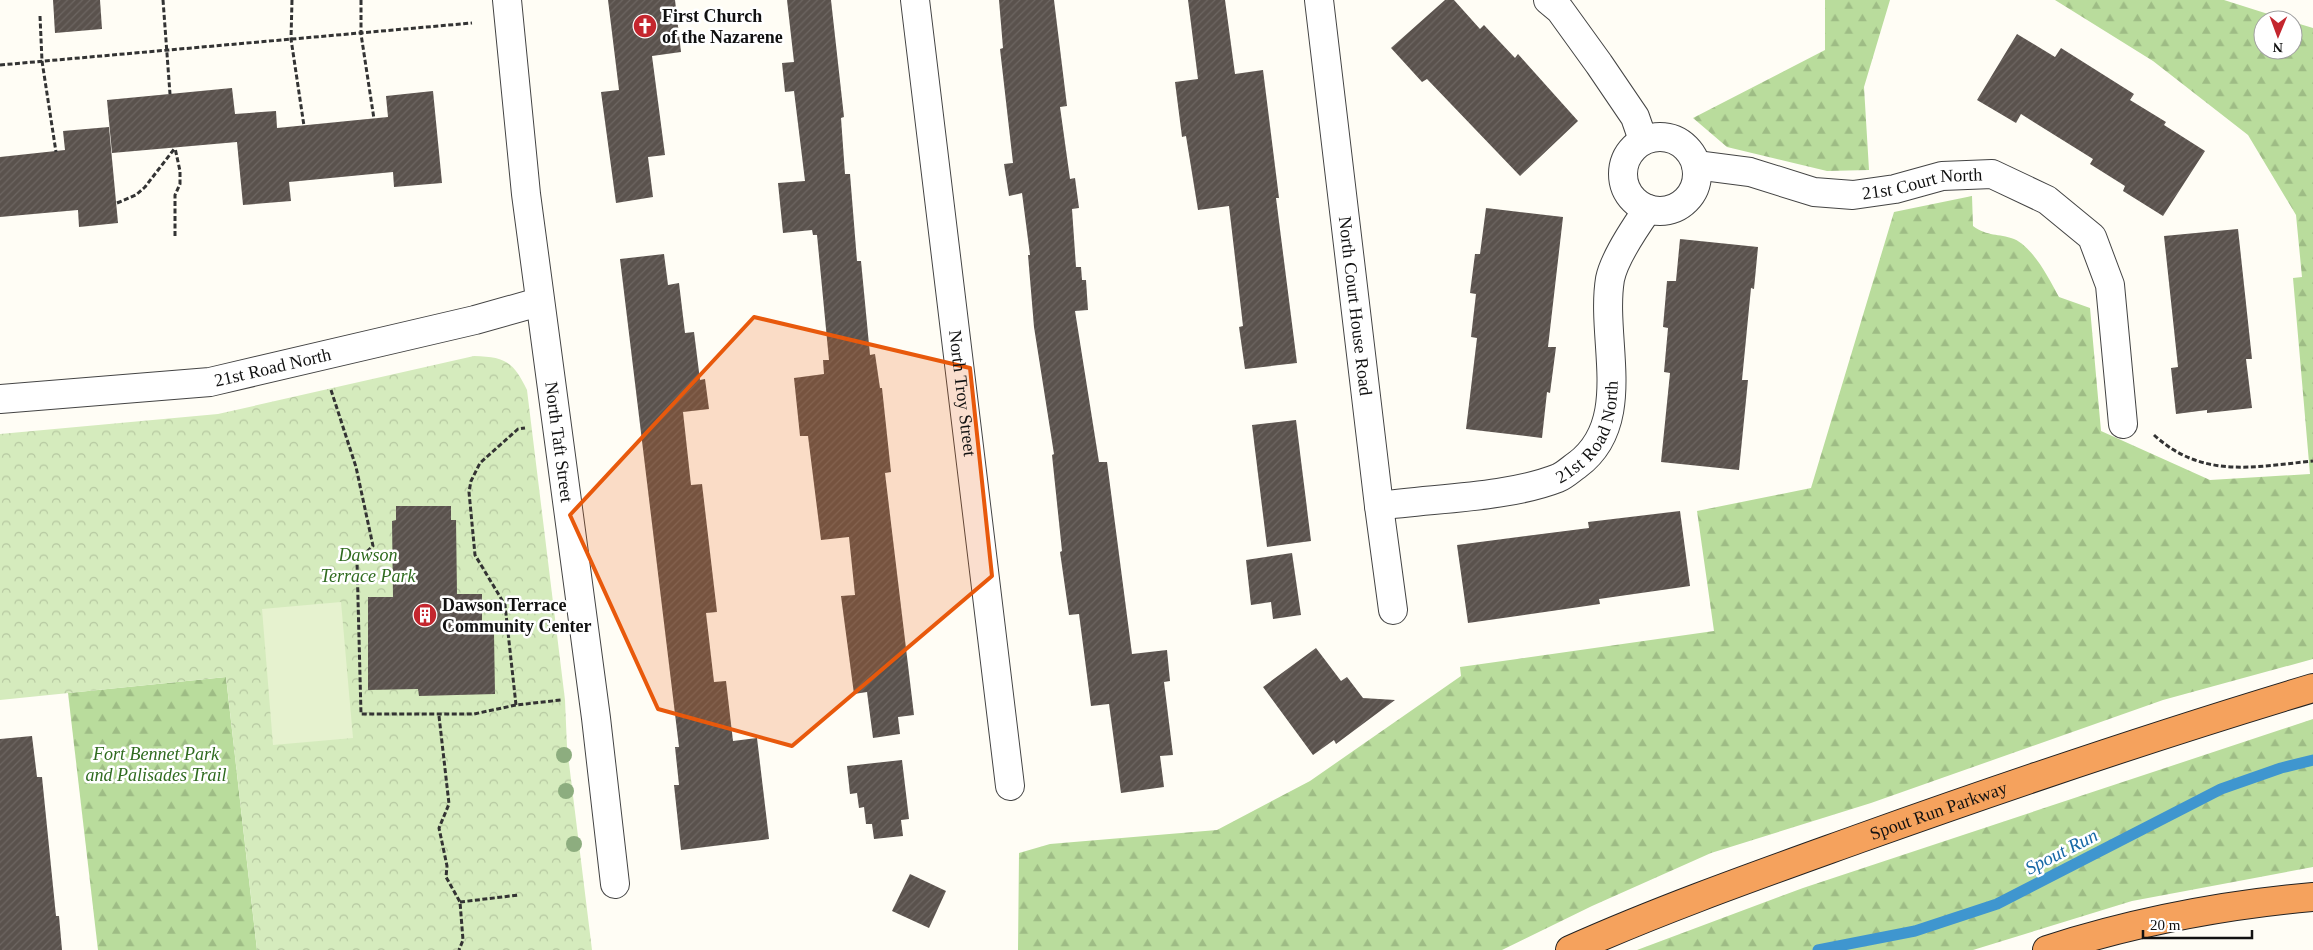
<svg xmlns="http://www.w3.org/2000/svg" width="2313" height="950" font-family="'Times New Roman',serif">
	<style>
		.forest { fill: url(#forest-firs) }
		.park { fill: url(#park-crowns) }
		.pitch { fill: #e6f2cf }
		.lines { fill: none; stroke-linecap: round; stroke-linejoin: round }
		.stream { stroke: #3f96cf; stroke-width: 11 }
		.building { fill: url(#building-hatch) }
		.street-casing { stroke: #444; stroke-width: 30 }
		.highway-casing { stroke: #222; stroke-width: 30 }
		.path { stroke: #333; stroke-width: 3; stroke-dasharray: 5 2.5; stroke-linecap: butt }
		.street { stroke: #fff; stroke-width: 28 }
		.highway { stroke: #f5a25d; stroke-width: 28 }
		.tree { fill: #8dad7f }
		.marked { fill: #e8590c; fill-opacity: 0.2; stroke: #e8590c; stroke-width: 4; stroke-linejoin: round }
		.labels { text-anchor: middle; stroke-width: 5; stroke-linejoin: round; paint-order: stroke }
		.poi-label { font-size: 18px; font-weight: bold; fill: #111; stroke: #fff; text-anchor: start }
		.street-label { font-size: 18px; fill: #111; stroke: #fff }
		.park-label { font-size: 18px; font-style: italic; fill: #2f6b1f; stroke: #fff }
		.water-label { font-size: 19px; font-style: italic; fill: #1768a6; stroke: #fff }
	</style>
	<defs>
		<pattern id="forest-firs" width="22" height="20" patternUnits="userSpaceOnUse" patternTransform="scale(1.25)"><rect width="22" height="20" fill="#b9dc9c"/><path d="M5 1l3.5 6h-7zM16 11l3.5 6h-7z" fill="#9ebc85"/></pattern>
		<pattern id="park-crowns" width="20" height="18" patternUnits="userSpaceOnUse" patternTransform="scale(1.25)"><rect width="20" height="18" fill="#d5ebbd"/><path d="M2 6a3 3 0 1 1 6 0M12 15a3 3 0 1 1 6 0" fill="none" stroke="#b6c8a1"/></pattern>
		<pattern id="building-hatch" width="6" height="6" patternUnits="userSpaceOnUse" patternTransform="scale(1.25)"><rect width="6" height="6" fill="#5a524d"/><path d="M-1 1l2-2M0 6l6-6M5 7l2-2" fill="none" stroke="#6d6662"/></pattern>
	</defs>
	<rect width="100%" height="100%" fill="#fffdf5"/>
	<g class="forest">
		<polygon points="1825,0 1890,0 1864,87 1869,170 1827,171 1727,147 1693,118 1825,50"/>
		<path d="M2055,0H2224L2287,20H2263V50H2293V22L2313,28V659L2163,700L1871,803L1711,853L1592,906L1502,950H1018L1019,853L1050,844L1217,830L1310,781L1461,676L1460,667L1714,631L1697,511L1811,488L1894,212L1972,196L1973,226C1988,237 1998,233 2014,239C2034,248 2049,279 2059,297L2090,308L2101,431L2210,480L2310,474L2293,278L2302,277L2296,215L2248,135L2153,61Z"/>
		<polygon points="226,677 257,950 98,950 68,693"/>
		<polygon points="2313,719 2313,867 2132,901 1973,950 1637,950 1803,888"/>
	</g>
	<path class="park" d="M474,356C505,357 513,361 527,390L565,700L567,747L592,950H257L226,677L0,700V434L218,414Z"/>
	<polygon class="pitch" points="341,602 353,738 273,745 262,609"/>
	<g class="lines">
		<polyline class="stream" points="1818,950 1915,931 1997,904 2221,789 2281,768 2313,760"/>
	</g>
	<g class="building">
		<polygon points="53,0 100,0 102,29 55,33"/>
		<polygon points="608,0 675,0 681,52 652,56 665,155 648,157 653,197 616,203 601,92 619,90"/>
		<polygon points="787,0 831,0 844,117 841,118 845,174 850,174 857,261 861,261 870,355 875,354 880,388 882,388 891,472 885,473 914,715 898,717 900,734 873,738 867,692 854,694 841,596 855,595 849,537 821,540 808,436 800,436 794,378 824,374 823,360 829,360 817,235 813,235 812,230 783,233 778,183 805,181 794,91 785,92 782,63 794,62"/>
		<polygon points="999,0 1054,0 1067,106 1060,107 1070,179 1075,178 1079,208 1072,209 1076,267 1081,267 1082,280 1086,280 1088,310 1075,311 1099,462 1107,462 1132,654 1167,650 1170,681 1164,682 1173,755 1160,756 1164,787 1121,793 1109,704 1091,706 1079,614 1069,615 1060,552 1062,551 1052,455 1054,454 1034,327 1028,255 1030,255 1022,193 1009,196 1004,164 1013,163 1000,49 1003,48"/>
		<polygon points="1188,0 1225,0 1235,74 1263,70 1279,198 1276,198 1297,363 1245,369 1239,327 1243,326 1229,206 1198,210 1186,136 1182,137 1175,82 1198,79"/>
		<polygon points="1445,0 1454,0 1480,29 1484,25 1515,58 1518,54 1578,121 1520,176 1427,79 1422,82 1391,48"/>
		<polygon points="2017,34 2055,57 2061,48 2134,94 2130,100 2166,122 2164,125 2205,151 2163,216 2123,191 2125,186 2090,164 2093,159 2021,114 2016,123 1977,100"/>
		<polygon points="232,88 235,114 276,111 277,128 388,117 386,96 433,91 442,183 394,187 393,172 289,182 291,201 243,205 237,142 112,153 107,100"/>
		<polygon points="109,127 118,223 79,227 78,210 0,217 0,157 65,150 63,131"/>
		<polygon points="1486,208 1563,217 1548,347 1556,347 1550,393 1547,392 1542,438 1466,429 1477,338 1471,337 1476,294 1470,293 1475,254 1480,254"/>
		<polygon points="2238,229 2252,359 2246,359 2252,408 2207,413 2207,410 2176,414 2171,368 2178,367 2164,236"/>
		<polygon points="1680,239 1758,247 1754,289 1751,288 1742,380 1748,380 1739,470 1661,462 1670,373 1664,372 1668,328 1663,327 1667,281 1676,281"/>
		<polygon points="664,254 668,285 679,283 685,333 694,332 700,380 705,379 709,409 683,412 691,485 702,484 717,612 706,613 714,682 726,681 733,741 757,738 769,839 681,850 674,785 679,785 675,747 679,747 620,259"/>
		<polygon points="1296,420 1311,541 1267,547 1252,425"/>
		<polygon points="396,506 451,506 451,520 456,520 457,594 482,594 482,634 494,634 495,694 419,696 418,689 368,690 368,597 393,597 392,521 396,520"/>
		<polygon points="1680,511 1690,586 1599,599 1600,604 1468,623 1457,545 1589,528 1588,522"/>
		<polygon points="1292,553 1301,615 1273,619 1271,602 1251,605 1246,560"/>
		<polygon points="1316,648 1341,681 1347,677 1363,698 1395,700 1336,744 1334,740 1313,755 1263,687"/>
		<polygon points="32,736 37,777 42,777 56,916 59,916 62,950 0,950 0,739"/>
		<polygon points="902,760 909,819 901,820 903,836 874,839 872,824 866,824 864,807 859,808 857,793 850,794 847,766"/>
		<polygon points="910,874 946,891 929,928 892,911"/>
	</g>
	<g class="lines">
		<g class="street-casing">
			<g id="street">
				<path id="s1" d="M507,0L526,194L596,718L615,884"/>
				<path id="s2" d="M915,0L1010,786"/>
				<path id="s3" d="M1319,0L1379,506L1393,610"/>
				<polyline points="1548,0 1560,10 1599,64 1635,117 1643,140"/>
				<circle cx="1660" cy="174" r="37"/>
				<path id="s4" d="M1696,165L1750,172L1814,192L1853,195L1895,189L1942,176L1992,174L2047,200L2092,237L2110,285L2123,424"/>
				<path id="s5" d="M0,399L210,382L475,320L539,302"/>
				<path id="s6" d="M1379,506C1434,498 1507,498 1558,478C1565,475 1571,469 1577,465C1635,422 1600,340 1610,279C1614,259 1636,226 1648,209"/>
			</g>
		</g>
		<g class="highway-casing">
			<g id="highway">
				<path id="s7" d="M1570,950C1664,908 1761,874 1858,839C2009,785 2160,734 2313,688"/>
				<path d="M2047,950C2134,922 2222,905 2313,897"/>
			</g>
		</g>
		<g class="path">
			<polyline points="163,0 170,94"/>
			<polyline points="292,0 291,39 304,126"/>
			<polyline points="361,0 361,34 374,119"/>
			<polyline points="40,16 42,61 56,152"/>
			<polyline points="0,65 472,23"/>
			<polyline points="117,203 136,195 145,187 175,148"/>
			<polyline points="175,236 175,195 180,184 180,171 175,148"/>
			<polyline points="331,390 356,467 373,546 357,561 361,714 474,714 516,705 561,700"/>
			<path d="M2154,435C2202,479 2253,467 2313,461"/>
			<polyline points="516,705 505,605 475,555 469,492 471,481 480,463 518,429 525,428"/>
			<polyline points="439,716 449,804 439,828 447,866 446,877 460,902 463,940 459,950"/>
			<polyline points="460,902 519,895"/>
		</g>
		<use href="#street" class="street"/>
		<use href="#highway" class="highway"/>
	</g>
	<g class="tree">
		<circle cx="564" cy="755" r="8"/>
		<circle cx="566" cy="791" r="8"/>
		<circle cx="574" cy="844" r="8"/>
	</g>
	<path class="marked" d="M754,317L970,368L992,576L792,746L658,709L570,515Z"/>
	<defs>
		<g id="church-disc" transform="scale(1.25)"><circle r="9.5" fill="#c4262e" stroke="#fff"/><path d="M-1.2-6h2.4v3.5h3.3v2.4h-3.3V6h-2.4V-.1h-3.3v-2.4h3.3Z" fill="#fff"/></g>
		<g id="building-disc" transform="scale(1.25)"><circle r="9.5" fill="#c4262e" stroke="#fff"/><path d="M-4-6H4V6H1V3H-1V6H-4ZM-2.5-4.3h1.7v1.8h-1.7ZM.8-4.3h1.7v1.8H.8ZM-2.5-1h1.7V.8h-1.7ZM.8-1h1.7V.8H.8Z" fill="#fff"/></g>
	</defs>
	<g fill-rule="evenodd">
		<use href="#church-disc" x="645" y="26"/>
		<use href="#building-disc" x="425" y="615"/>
	</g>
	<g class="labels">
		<g class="poi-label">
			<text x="662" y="22">First Church<tspan x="662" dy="21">of the Nazarene</tspan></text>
			<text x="442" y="611">Dawson Terrace<tspan x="442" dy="21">Community Center</tspan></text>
		</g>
		<g class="street-label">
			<text dy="6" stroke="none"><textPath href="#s4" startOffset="231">21st Court North</textPath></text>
			<text dy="6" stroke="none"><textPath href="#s3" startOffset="308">North Court House Road</textPath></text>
			<text dy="6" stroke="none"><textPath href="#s5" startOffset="275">21st Road North</textPath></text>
			<text dy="6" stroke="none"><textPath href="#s2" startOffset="396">North Troy Street</textPath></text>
			<text dy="6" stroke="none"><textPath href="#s6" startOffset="240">21st Road North</textPath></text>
			<text dy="6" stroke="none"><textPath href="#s1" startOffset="445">North Taft Street</textPath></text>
			<text dy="6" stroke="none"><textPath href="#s7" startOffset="394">Spout Run Parkway</textPath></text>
		</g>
		<g class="park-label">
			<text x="368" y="561">Dawson<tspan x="368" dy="21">Terrace Park</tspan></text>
			<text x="156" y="760">Fort Bennet Park<tspan x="156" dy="21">and Palisades Trail</tspan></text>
		</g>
		<g class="water-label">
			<text transform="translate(2061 851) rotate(-27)" y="7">Spout Run</text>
		</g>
	</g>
	<g transform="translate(2278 35) rotate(181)"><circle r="24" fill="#ffffff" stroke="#a0a0a0"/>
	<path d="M0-4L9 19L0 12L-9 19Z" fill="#c4262e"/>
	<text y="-8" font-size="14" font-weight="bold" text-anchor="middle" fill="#111111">N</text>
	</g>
	<path d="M2143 930v8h109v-8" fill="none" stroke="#111111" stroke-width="2.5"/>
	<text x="2150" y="930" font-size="15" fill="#111111" stroke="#ffffff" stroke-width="4" paint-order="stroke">20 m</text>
</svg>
